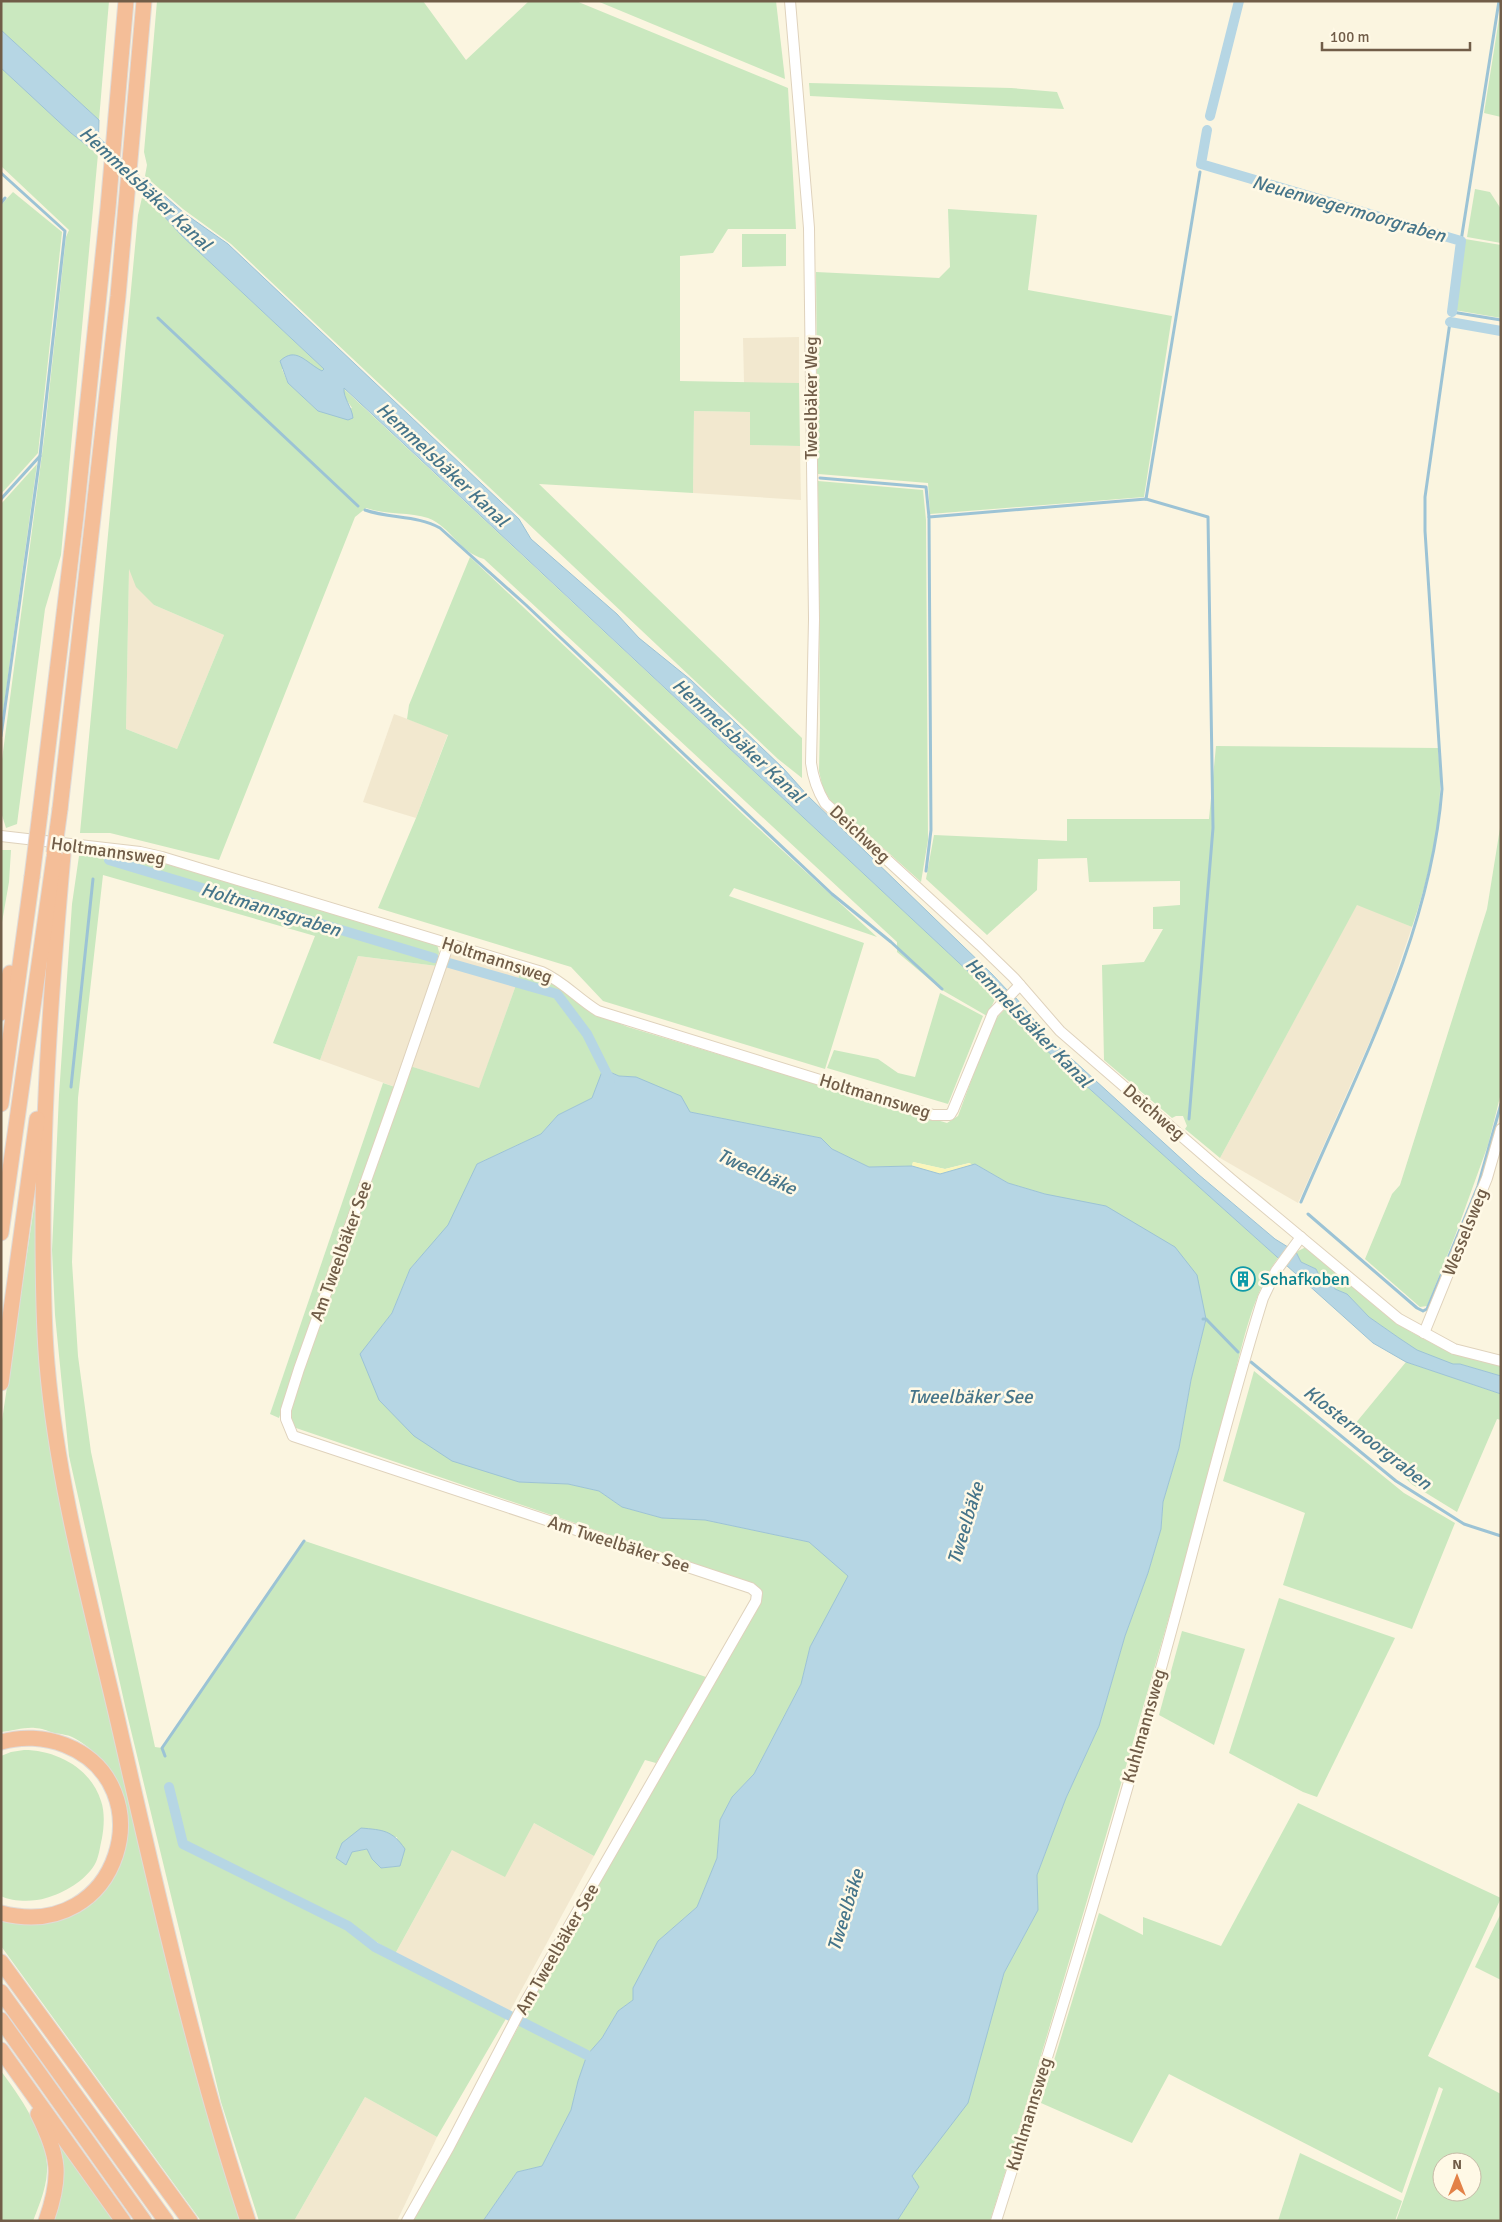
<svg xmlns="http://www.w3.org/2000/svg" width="1502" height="2222" font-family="Signika,sans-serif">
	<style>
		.residential { fill: #f2e8cf }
		.green { fill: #cae8bf; fill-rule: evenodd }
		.sand { fill: #faf6bb }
		.water { fill: #b6d6e4; stroke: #9cc3d5 }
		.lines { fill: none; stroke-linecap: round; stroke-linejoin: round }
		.stream { stroke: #9cc3d5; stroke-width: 3 }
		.canal { stroke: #b6d6e4; stroke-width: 10 }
		.minor-casing { stroke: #dfd2bc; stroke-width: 12 }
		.highway-casing { stroke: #e0dbd7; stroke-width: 17 }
		.minor { stroke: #fff; stroke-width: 10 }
		.highway { stroke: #f4be98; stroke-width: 15 }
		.highway-bridge-casing { stroke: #e0dbd7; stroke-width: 17; stroke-linecap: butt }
		.highway-bridge { stroke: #f4be98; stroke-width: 15 }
		.labels { text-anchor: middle; stroke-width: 5; stroke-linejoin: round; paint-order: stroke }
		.street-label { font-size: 18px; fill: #715d48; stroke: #fff9e6 }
		.culture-label { font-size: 18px; fill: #0d838f; stroke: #fff9e6; text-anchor: start }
		.water-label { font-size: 19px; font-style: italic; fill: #46758a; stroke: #fff9e6 }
	</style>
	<rect width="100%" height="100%" fill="#fbf5e0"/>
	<g class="residential">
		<polygon points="799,337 799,383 744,383 743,338"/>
		<polygon points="694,411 750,412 750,445 800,446 801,500 693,493"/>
		<polygon points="129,567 154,605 224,635 177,749 126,729"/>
		<polygon points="394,714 448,734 416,818 363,802"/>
		<polygon points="1357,904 1412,927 1383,1012 1298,1203 1220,1158"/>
		<polygon points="457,952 521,971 479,1089 410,1066 448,957"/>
		<polygon points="358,956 437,966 395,1087 320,1060"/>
		<polygon points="534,1823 594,1856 510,2011 395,1954 452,1850"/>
		<polygon points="365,2097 437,2137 397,2221 294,2221"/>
	</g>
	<g class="green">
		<polygon points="1,1 109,1 99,120 1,30"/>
		<polygon points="157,1 423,1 466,60 529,1 576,1 788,88 796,229 728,229 713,253 680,256 680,381 799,383 800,446 750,445 750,412 694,411 693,493 539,484 802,738 802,778 778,759 231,244 183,209 145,176 147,165 144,152"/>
		<polygon points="597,1 776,1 785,79"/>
		<polygon points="1501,6 1501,117 1484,113"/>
		<polygon points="1,68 71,133 98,154 61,555 45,609 17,824 6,828 1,812 1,767 44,439 66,237 69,230 1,166"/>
		<polygon points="809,83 1011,88 1057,92 1064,109 810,96"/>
		<polygon points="1475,189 1490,192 1501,209 1501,243 1467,237"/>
		<polygon points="13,192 62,232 38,453 1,494 1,205"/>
		<path d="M143,193L182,236L324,369L322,372L310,365L282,369L288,383L318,411L328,413L352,408L344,396L343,388L988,990L995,999L987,1016L942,990L897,952V942L484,559C459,552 451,527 428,518C411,512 387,515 366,508L355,517L219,860L110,833H80L138,215ZM129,569L136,587L154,605L224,635L177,749L126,729Z"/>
		<polygon points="948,209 1037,215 1028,290 1172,316 1144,497 930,514 928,483 818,474 816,272 939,278 950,267"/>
		<polygon points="742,234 786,234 786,266 742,267"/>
		<polygon points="1465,239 1501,245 1501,318 1454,310"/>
		<polygon points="37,464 1,727 1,504"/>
		<polygon points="818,481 923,490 926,520 928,840 921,882 831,801 823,789 819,771 820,723"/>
		<polygon points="470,557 747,818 877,937 734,888 729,896 864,943 825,1069 603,1001 571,967 378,908 416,818 448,735 407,719 409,705"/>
		<path d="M1216,746L1438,748C1439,762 1441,777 1440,791C1439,835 1426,886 1412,927L1357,905L1220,1158L1185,1129L1187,1126L1183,1116H1176L1172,1118L1104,1060L1102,965L1144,962L1163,929H1153V907L1180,905V881L1089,882L1087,858L1038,859L1037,890L987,935L926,879L934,835L1067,841V819H1209Z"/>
		<polygon points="1501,822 1501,1093 1488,1145 1455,1236 1427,1306 1420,1307 1365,1259 1392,1194 1400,1185 1487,909"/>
		<polygon points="1,850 11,850 9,882 1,928"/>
		<path d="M107,855L156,861L437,944L439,952L437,966L358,956L320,1060L273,1043L315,936L103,875L78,1098L72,1262L78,1356L91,1452L155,1747L162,1748L305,1541L709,1678L656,1763L645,1760L594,1856L534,1823L505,1877L452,1850L395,1954L355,1928L351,1932L372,1950L507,2017L437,2137L365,2097L294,2221H259L221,2102L126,1710L69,1456L55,1315L52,1250L59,1095L72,904L79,856ZM397,1837L400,1866L381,1868L372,1859L368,1849L352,1852Z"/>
		<path d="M521,971L555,982L594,1013L628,1027L947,1123L958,1116L993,1022L1007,1007L1044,1048L1278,1258C1253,1292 1242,1345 1232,1386C1220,1431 1209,1477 1196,1523C1129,1756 1063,1989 990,2221H897L919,2187L912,2176L989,2022L1004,1973L1038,1910L1037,1875L1066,1798L1099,1726L1125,1636L1148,1573L1161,1529L1163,1502L1179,1448L1191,1380L1206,1319L1045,1194L1008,1183L975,1164L972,1165L969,1163L945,1169L913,1162L912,1166L869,1167L832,1149L821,1138L690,1112L636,1077L619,1076L604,1069L592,1098L558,1115L541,1134L477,1164L448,1226L410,1269L392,1313L361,1354L519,1482L568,1484L599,1491L622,1507L662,1518L705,1520L809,1542L849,1576L810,1647L801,1684L754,1774L732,1797L720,1820L717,1858L697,1907L658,1941L633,2000L618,2011L602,2038L587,2055L578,2081L571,2110L542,2166L517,2172L483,2221H413L546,1976L714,1677L761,1600L760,1589L754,1584L296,1428L288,1418L302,1369L410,1066L479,1088Z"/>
		<polygon points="940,993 983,1016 948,1104 827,1068 834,1050 878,1059 898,1073 915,1077"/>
		<polygon points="383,1083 395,1087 279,1418 270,1414"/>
		<path d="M37,1187L41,1346L189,2041L233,2197L241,2221H201L1,1946V1918C25,1924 38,1923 61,1916C69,1914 78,1911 86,1907C145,1870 133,1771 76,1739C70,1735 61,1734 54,1733C48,1731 41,1728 35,1728C25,1727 12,1731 1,1732V1427Z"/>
		<polygon points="1306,1247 1382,1312 1411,1332 1437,1346 1455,1353 1501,1365 1501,1376 1460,1364 1453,1365 1416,1350 1399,1338 1369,1317 1347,1294 1335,1289 1332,1283 1319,1275 1316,1269 1301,1262 1296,1252"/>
		<polygon points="1406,1362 1501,1394 1501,1420 1497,1419 1457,1512 1413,1485 1350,1430"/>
		<polygon points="1254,1371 1404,1493 1455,1523 1412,1629 1283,1585 1305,1513 1223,1481"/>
		<polygon points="1279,1598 1395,1638 1317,1797 1303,1792 1229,1753"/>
		<polygon points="1182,1631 1245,1649 1214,1745 1159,1715"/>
		<path d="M24,1750C56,1750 91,1768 101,1801C105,1812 104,1827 102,1838C100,1846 99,1857 95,1864C85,1881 64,1893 46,1898C34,1902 13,1902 1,1896V1756L11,1752Z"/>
		<path d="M1298,1803L1501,1898L1428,2056L1501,2094V2221H1396L1443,2089L1439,2087L1402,2193L1169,2074L1132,2143L1041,2103L1099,1913L1143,1935V1917L1221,1946ZM1442,2162H1472V2192H1442Z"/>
		<polygon points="1501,1913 1501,1980 1475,1967"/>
		<path d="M1,2071C19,2095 46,2134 47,2165C48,2184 40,2203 33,2221H1Z"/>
		<polygon points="59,2143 115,2221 52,2221 62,2162"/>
		<polygon points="1300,2153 1402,2201 1395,2221 1278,2221"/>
	</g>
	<polygon class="sand" points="913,1162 945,1169 970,1163 972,1165 940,1174 912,1166"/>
	<g class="water">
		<polygon points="1,30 99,120 98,154 71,133 1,68"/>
		<path d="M144,178L184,213L228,244L519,519L531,539L617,614L639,638L691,680L784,769L809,797L992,974L1008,991L999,1001L995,999L988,990L344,388C343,398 352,407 353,418L348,420L318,411L288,383L280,361C296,346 305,362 322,371L324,369L182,236L143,193Z"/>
		<polygon points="1016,998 1050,1039 1198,1174 1275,1239 1296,1252 1301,1262 1316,1269 1319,1275 1332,1283 1335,1289 1347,1294 1369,1317 1399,1338 1417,1350 1453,1364 1460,1364 1501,1376 1501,1394 1406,1362 1373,1343 1044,1048 1007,1007"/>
		<polygon points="603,1069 619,1076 636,1077 681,1096 690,1112 821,1138 832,1149 869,1167 912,1166 940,1174 975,1164 1008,1183 1045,1194 1106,1206 1175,1247 1197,1275 1206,1319 1191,1380 1179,1448 1163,1502 1161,1529 1148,1573 1125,1636 1099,1726 1066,1798 1037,1875 1038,1910 1004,1973 968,2103 912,2176 919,2187 897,2221 483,2221 517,2172 542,2166 571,2110 578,2081 587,2055 602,2038 618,2011 633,2000 633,1988 658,1941 697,1907 717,1858 720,1820 732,1797 754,1774 801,1684 810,1647 848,1576 809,1542 705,1520 662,1518 622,1507 599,1491 568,1484 519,1482 452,1461 414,1436 379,1400 360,1354 392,1313 410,1269 448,1225 477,1164 541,1134 558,1115 592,1098"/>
		<path d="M361,1828C383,1830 392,1830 405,1849L400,1866L381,1868L372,1859L367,1849L352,1852L346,1865L336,1858L342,1843Z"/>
	</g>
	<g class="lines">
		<g class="stream">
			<polyline points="1,173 65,231 40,456 1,499"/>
			<polyline points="1,203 5,198"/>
			<polyline points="1461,241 1499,1"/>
			<polyline points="1452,312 1501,320"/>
			<polyline points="158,318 358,506"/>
			<polyline points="820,478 926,487 929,517"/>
			<polyline points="1146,499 1200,172"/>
			<path d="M365,510C390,519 417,515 440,528L526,605L832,894L891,942L942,989"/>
			<polyline points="1,736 40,456"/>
			<polyline points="926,871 931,830 929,517 1146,499 1208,517 1213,828 1189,1119"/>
			<polyline points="71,1087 93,879"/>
			<path d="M1301,1202C1358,1069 1431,934 1442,789L1425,531V497L1450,322"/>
			<polyline points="1308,1214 1417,1308 1423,1311 1427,1309 1478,1186 1501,1104"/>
			<polyline points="1203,1319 1206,1319 1238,1352"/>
			<polyline points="1251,1362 1396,1481 1464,1524 1501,1536"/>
			<polyline points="165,1756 162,1748 304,1541"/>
		</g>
		<g class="canal">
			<polyline points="1210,116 1239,1"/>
			<polyline points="1207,130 1201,164 1461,241 1452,312"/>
			<polyline points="89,134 153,195"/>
			<polyline points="1450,322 1501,331"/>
			<polyline points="109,860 434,958"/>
			<polyline points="449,963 557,994 587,1034 610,1080"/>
			<polyline points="169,1787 183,1844 348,1926 375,1947 587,2055"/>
		</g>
		<g class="minor-casing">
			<g id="minor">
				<path d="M790,1L809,228L814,619L811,763C813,778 817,790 825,803L980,945L1014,978L1060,1031L1231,1179L1399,1319L1454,1349L1501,1361"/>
				<path d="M1,836L140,852L162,857L542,972C564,982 577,998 598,1011L933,1115H950L953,1110L993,1013L1020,985"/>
				<polyline points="1424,1333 1487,1178 1501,1129"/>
				<polyline points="407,2221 449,2147 519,2013 756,1601 757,1593 751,1588 293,1436 286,1419 286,1410 299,1369 399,1088 449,943"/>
				<path d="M996,2221C1058,2025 1118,1827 1172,1628C1202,1518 1229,1407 1263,1298L1276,1271L1301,1237"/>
			</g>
		</g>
		<g class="highway-casing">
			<g id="highway">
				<polyline points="60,809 118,296 144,1"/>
				<polyline points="40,813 76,515 108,208 126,1"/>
				<path d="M63,855C52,978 43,1101 43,1224C43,1271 43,1318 47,1364C57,1482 89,1598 116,1713C155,1883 193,2055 248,2221"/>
				<polyline points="1,1013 10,973"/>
				<polyline points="1,1104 32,877"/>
				<polyline points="1,1233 54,858"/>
				<polyline points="1,1383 37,1119"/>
				<path d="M1,1742C21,1736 45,1737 65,1745C165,1784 121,1944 1,1913"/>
				<polyline points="1,1962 190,2221"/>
				<polyline points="1,1992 166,2221"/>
				<polyline points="1,2020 144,2221"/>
				<polyline points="1,2050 123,2221"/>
				<path d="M38,2114C59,2156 62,2176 46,2221"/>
			</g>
		</g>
		<use href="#minor" class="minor"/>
		<use href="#highway" class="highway"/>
		<g class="highway-bridge-casing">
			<g id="highway-bridge">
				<polyline points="54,853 60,809"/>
				<polyline points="32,877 40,813"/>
			</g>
		</g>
		<use href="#highway-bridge" class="highway-bridge"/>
	</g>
	<defs>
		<g id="building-ring" transform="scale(1.25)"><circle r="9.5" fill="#fff9e6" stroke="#0f9aa8" stroke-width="1.5"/><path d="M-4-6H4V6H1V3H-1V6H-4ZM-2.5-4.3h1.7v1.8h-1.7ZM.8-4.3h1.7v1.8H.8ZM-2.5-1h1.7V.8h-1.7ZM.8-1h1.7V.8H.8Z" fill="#0f9aa8"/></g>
	</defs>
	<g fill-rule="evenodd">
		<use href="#building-ring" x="1243" y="1279"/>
	</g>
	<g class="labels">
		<g class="street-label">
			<text transform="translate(811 398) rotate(-90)" y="6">Tweelbäker Weg</text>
			<text transform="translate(860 834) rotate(43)" y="6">Deichweg</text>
			<text transform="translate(108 851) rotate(8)" y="6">Holtmannsweg</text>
			<text transform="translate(497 960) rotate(18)" y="6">Holtmannsweg</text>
			<text transform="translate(875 1096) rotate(17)" y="6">Holtmannsweg</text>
			<text transform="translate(1154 1112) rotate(41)" y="6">Deichweg</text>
			<text transform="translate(1465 1232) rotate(-68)" y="6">Wesselsweg</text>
			<text transform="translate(341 1251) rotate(-70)" y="6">Am Tweelbäker See</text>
			<text transform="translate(619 1544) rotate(18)" y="6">Am Tweelbäker See</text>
			<text transform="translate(1144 1726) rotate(-74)" y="6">Kuhlmannsweg</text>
			<text transform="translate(557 1949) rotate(-60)" y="6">Am Tweelbäker See</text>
			<text transform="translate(1029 2114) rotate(-73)" y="6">Kuhlmannsweg</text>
		</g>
		<g class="culture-label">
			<text x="1260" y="1285">Schafkoben</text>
		</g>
		<g class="water-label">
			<text transform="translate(146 188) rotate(43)" y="7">Hemmelsbäker Kanal</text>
			<text transform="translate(1349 208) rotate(16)" y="7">Neuenwegermoorgraben</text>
			<text transform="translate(443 464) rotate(43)" y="7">Hemmelsbäker Kanal</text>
			<text transform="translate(739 740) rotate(43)" y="7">Hemmelsbäker Kanal</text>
			<text transform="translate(271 909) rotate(17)" y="7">Holtmannsgraben</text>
			<text transform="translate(1029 1022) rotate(46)" y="7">Hemmelsbäker Kanal</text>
			<text transform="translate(757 1171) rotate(25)" y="7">Tweelbäke</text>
			<text x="970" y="1403">Tweelbäker See</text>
			<text transform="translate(1368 1437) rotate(38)" y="7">Klostermoorgraben</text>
			<text transform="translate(965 1523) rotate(-73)" y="7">Tweelbäke</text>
			<text transform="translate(845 1910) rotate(-73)" y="7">Tweelbäke</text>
		</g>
	</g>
	<rect width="1502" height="2222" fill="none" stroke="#715d48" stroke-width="5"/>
	<g transform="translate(1457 2177)"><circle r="24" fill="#fff9e6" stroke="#c6bba7"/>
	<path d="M0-4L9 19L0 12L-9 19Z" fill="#e38248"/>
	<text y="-8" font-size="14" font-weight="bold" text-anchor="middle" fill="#715d48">N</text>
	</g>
	<path d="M1322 42v8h148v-8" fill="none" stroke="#715d48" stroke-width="2.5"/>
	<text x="1330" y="42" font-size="15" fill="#715d48" stroke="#fff9e6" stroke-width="4" paint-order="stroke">100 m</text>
</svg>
